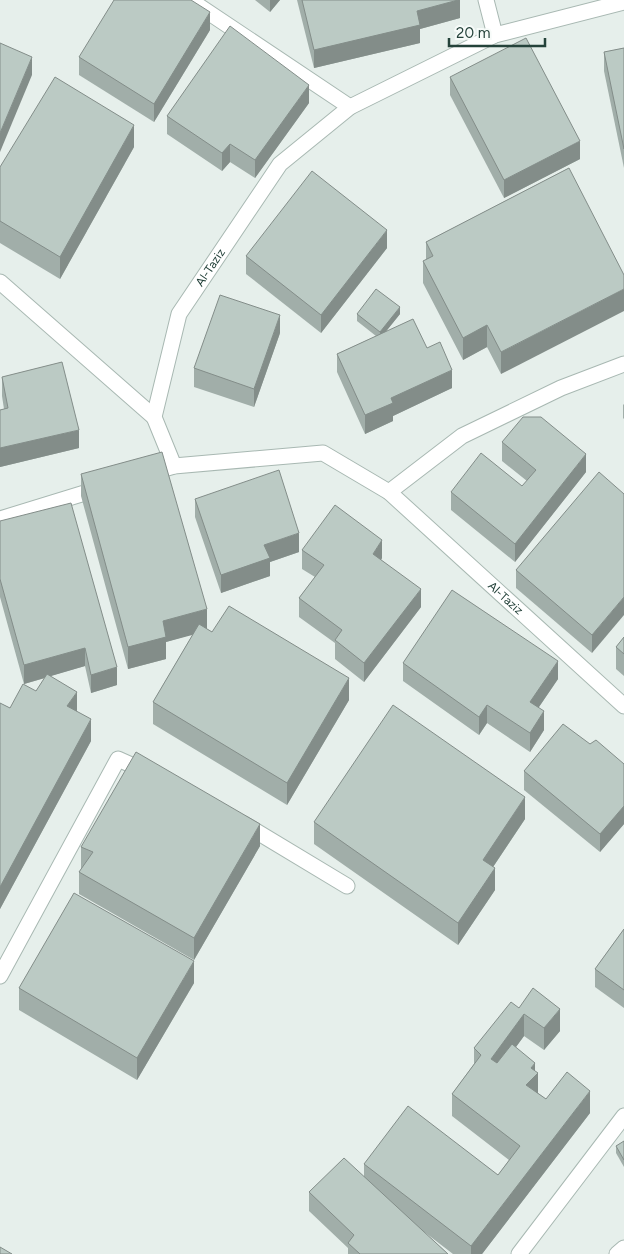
<svg xmlns="http://www.w3.org/2000/svg" width="624" height="1254" font-family="Figtree,sans-serif">
	<style>
		.lines { fill: none; stroke-linecap: round; stroke-linejoin: round }
		.minor-casing { stroke: #a8b8b2; stroke-width: 17 }
		.minor { stroke: #fff; stroke-width: 15 }
		.wall { fill: #a1aea9 }
		.shaded-wall { fill: #838d89 }
		.building { fill: #bbcac4; stroke: #838d89 }
		.labels { text-anchor: middle; stroke-width: 4.5; stroke-linejoin: round; paint-order: stroke }
		.street-label { font-size: 12px; fill: #24423a; stroke: #f7fbf9 }
	</style>
	<rect width="100%" height="100%" fill="#e6efeb"/>
	<g class="lines">
		<g class="minor-casing">
			<g id="minor">
				<polyline points="190,0 350,107"/>
				<polyline points="486,0 495,35"/>
				<polyline points="0,282 154,417"/>
				<path id="s1" d="M174,466L154,417L179,314L280,164L350,107L495,35L624,2"/>
				<path id="s2" d="M147,474L174,466L323,453L389,492L624,706"/>
				<polyline points="389,492 462,436 561,388 624,364"/>
				<polyline points="0,519 101,488"/>
				<polyline points="244,824 347,886"/>
				<polyline points="0,976 118,759 147,772"/>
				<polyline points="519,1254 624,1116"/>
				<polyline points="617,1254 624,1248"/>
			</g>
		</g>
		<use href="#minor" class="minor"/>
	</g>
	<g class="wall">
		<polygon points="255,0 280,0 270,12"/>
		<polygon points="297,0 460,0 460,18 420,29 420,43 314,68"/>
		<polygon points="210,30 154,122 79,75 79,57"/>
		<polygon points="624,48 624,168 604,71 604,52"/>
		<polygon points="450,77 580,159 504,198 450,95"/>
		<polygon points="309,103 255,178 230,162 222,171 167,134 167,116"/>
		<polygon points="134,147 60,279 0,243 0,167"/>
		<polygon points="569,168 501,374 487,347 463,360 423,283 423,261 426,260 426,242"/>
		<polygon points="387,248 321,333 246,274 246,256"/>
		<polygon points="357,314 400,314 386,331 427,348 452,388 393,416 393,421 365,434 337,372 337,354 376,336 357,321"/>
		<polygon points="280,333 254,407 194,387 194,368"/>
		<polygon points="2,377 79,448 0,467 0,410 4,409 2,396"/>
		<polygon points="624,404 624,419 623,418 623,405"/>
		<polygon points="502,442 586,472 515,562 451,510 451,492 522,486 527,481 502,461"/>
		<polygon points="81,474 207,629 212,632 349,700 287,805 153,724 153,702 193,634 166,642 166,659 128,669 81,496"/>
		<polygon points="624,494 592,653 516,588 516,570"/>
		<polygon points="195,499 299,552 270,562 270,576 221,593 195,517"/>
		<polygon points="0,521 117,685 91,693 85,666 50,676 77,711 91,741 0,909 0,703 10,708 36,691 45,678 24,684 0,597"/>
		<polygon points="302,550 382,558 381,560 421,607 364,682 335,659 335,643 299,617 299,598 315,577 302,569"/>
		<polygon points="624,637 624,676 616,669 616,647"/>
		<polygon points="403,663 558,679 539,707 544,730 530,752 487,723 479,735 403,681"/>
		<polygon points="590,744 624,764 624,824 600,852 524,790 524,771"/>
		<polygon points="525,819 493,867 495,890 458,945 314,844 314,822"/>
		<polygon points="260,846 194,960 79,894 79,872 81,869 81,847"/>
		<polygon points="624,929 624,1008 595,987 595,969"/>
		<polygon points="194,983 137,1080 19,1010 19,988"/>
		<polygon points="519,1008 560,1031 544,1050 524,1036 516,1047 535,1071 538,1093 546,1099 590,1113 482,1254 453,1254 423,1231 448,1254 348,1254 348,1248 309,1211 309,1192 364,1176 364,1164 498,1175 509,1160 452,1116 452,1094 474,1064 474,1048"/>
		<polygon points="624,1141 624,1167 616,1153 616,1146"/>
	</g>
	<g class="shaded-wall">
		<polygon points="270,0 280,0 270,12"/>
		<polygon points="458,0 460,0 460,18 420,29 420,43 314,68 314,50 417,11"/>
		<polygon points="210,12 210,30 154,122 154,104"/>
		<polygon points="32,57 32,75 0,152 0,133"/>
		<polygon points="309,85 309,103 255,178 255,160"/>
		<polygon points="134,125 134,147 60,279 60,257"/>
		<polygon points="580,141 580,159 504,198 504,180"/>
		<polygon points="230,144 230,162 222,171 222,153"/>
		<polygon points="387,230 387,248 321,333 321,315"/>
		<polygon points="624,289 624,311 501,374 501,352"/>
		<polygon points="400,307 400,314 380,339 380,332"/>
		<polygon points="280,315 280,333 254,407 254,389"/>
		<polygon points="487,325 487,347 463,360 463,338"/>
		<polygon points="452,370 452,388 393,416 393,421 365,434 365,415 391,398"/>
		<polygon points="79,430 79,448 0,467 0,448"/>
		<polygon points="586,454 586,472 515,562 515,544"/>
		<polygon points="299,533 299,552 270,562 270,576 221,593 221,575 264,545"/>
		<polygon points="382,540 382,558 373,573 373,554"/>
		<polygon points="421,589 421,607 364,682 364,663"/>
		<polygon points="624,597 624,615 592,653 592,635"/>
		<polygon points="207,609 207,631 166,642 166,659 128,669 128,647 163,621"/>
		<polygon points="85,648 85,666 24,684 24,665"/>
		<polygon points="558,661 558,679 530,720 530,702"/>
		<polygon points="117,667 117,685 91,693 91,675"/>
		<polygon points="349,678 349,700 287,805 287,783"/>
		<polygon points="77,692 77,714 67,706"/>
		<polygon points="487,705 487,723 479,735 479,717"/>
		<polygon points="544,711 544,730 530,752 530,733"/>
		<polygon points="91,719 91,741 0,909 0,887"/>
		<polygon points="525,797 525,819 483,882 483,860"/>
		<polygon points="624,806 624,824 600,852 600,834"/>
		<polygon points="260,824 260,846 194,960 194,938"/>
		<polygon points="495,868 495,890 458,945 458,923"/>
		<polygon points="194,961 194,983 137,1080 137,1058"/>
		<polygon points="560,1009 560,1031 544,1050 544,1028"/>
		<polygon points="524,1014 524,1036 491,1081 491,1059"/>
		<polygon points="535,1063 535,1075 538,1073 538,1095 526,1085 531,1068"/>
		<polygon points="590,1091 590,1113 482,1254 471,1254 471,1246"/>
	</g>
	<g class="building">
		<polygon points="114,0 191,0 210,12 154,104 79,57"/>
		<polygon points="302,0 458,0 417,11 420,25 314,50"/>
		<polygon points="230,26 309,85 255,160 230,144 222,153 167,116"/>
		<polygon points="526,38 580,141 504,180 450,77"/>
		<polygon points="0,43 32,57 0,133"/>
		<polygon points="624,48 624,149 604,52"/>
		<polygon points="55,77 134,125 60,257 0,221 0,167"/>
		<polygon points="569,168 624,275 624,289 501,352 487,325 463,338 423,261 433,256 426,242"/>
		<polygon points="312,171 387,230 321,315 246,256"/>
		<polygon points="376,289 400,307 380,332 357,314"/>
		<polygon points="220,295 280,315 254,389 194,368"/>
		<polygon points="413,319 427,348 440,342 452,370 391,398 393,403 365,415 337,354"/>
		<polygon points="62,362 79,430 0,448 0,410 8,408 2,377"/>
		<polygon points="523,417 541,417 586,454 515,544 451,492 481,453 522,486 536,470 502,442"/>
		<polygon points="162,452 207,609 163,621 166,637 128,647 81,474"/>
		<polygon points="279,470 299,533 264,545 270,558 221,575 195,499"/>
		<polygon points="599,472 624,494 624,597 592,635 516,570"/>
		<polygon points="71,503 117,667 91,675 85,648 24,665 0,579 0,521"/>
		<polygon points="335,505 382,540 373,554 421,589 364,663 335,640 342,630 299,598 324,565 302,550"/>
		<polygon points="452,590 558,661 530,702 544,711 530,733 487,705 479,717 403,663"/>
		<polygon points="229,606 349,678 287,783 153,702 199,624 212,632"/>
		<polygon points="624,637 624,654 616,647"/>
		<polygon points="47,674 77,692 67,706 91,719 0,887 0,703 10,708 23,684 36,691"/>
		<polygon points="393,705 525,797 483,860 495,868 458,923 314,822"/>
		<polygon points="563,724 590,744 596,740 624,764 624,806 600,834 524,771"/>
		<polygon points="136,752 260,824 194,938 79,872 93,852 81,847"/>
		<polygon points="74,893 194,961 137,1058 19,988"/>
		<polygon points="624,929 624,990 595,969"/>
		<polygon points="533,988 560,1009 544,1028 524,1014 491,1059 497,1063 512,1044 535,1063 531,1068 538,1073 526,1085 546,1099 567,1072 590,1091 471,1246 364,1164 408,1106 498,1175 520,1146 452,1094 481,1055 474,1048 511,1002 519,1008"/>
		<polygon points="624,1141 624,1160 616,1146"/>
		<polygon points="344,1158 448,1254 360,1254 348,1243 354,1235 309,1192"/>
		<polygon points="0,1247 12,1254 0,1254"/>
	</g>
	<g class="labels">
		<g class="street-label">
			<text dy="4" stroke="none"><textPath href="#s1" startOffset="215">Al-Taziz</textPath></text>
			<text dy="4" stroke="none"><textPath href="#s2" startOffset="412">Al-Taziz</textPath></text>
		</g>
	</g>
	<path d="M449 38v8h96v-8" fill="none" stroke="#24423a" stroke-width="2.5"/>
	<text x="456" y="38" font-size="15" fill="#24423a" stroke="#f7fbf9" stroke-width="4" paint-order="stroke">20 m</text>
</svg>
